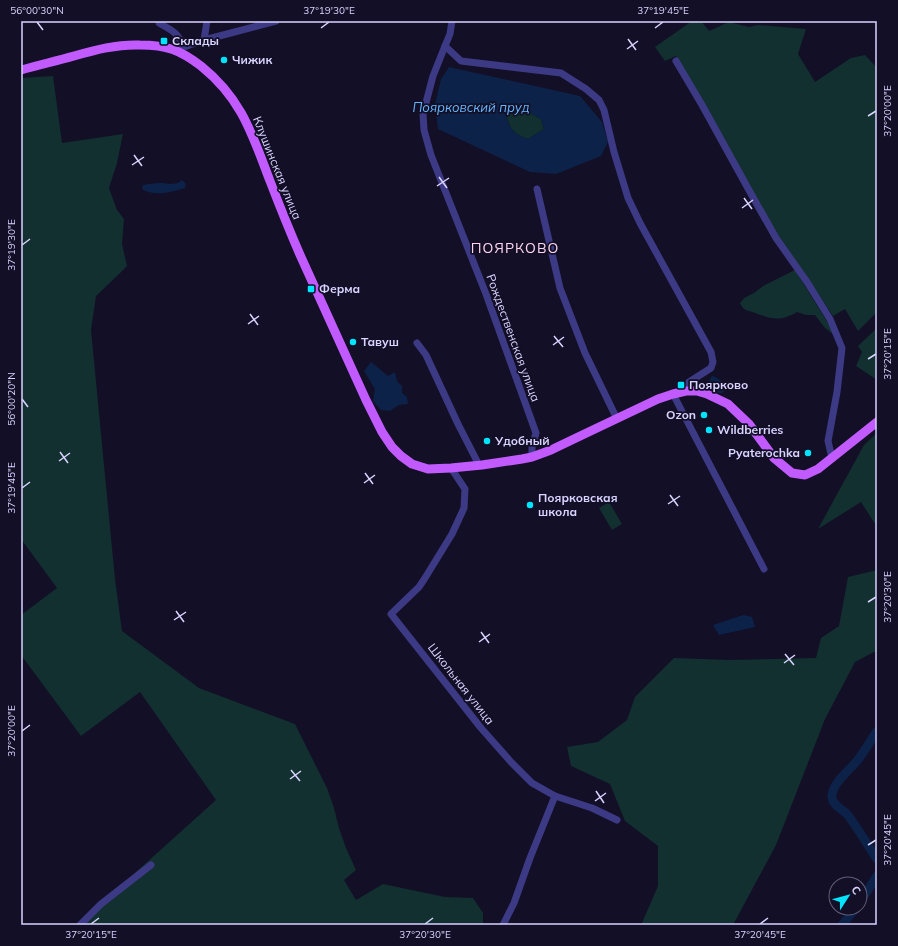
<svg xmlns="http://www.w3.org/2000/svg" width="898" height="946" font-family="Mulish,sans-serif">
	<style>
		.green { fill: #12302f }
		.water { fill: #0c2248; fill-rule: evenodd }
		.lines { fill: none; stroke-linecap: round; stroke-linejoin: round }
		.river { stroke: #0c2248; stroke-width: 9 }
		.minor { stroke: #3d3a85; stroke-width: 7 }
		.major { stroke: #c25bff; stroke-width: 9 }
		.ticks { fill: none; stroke: #d9d4ff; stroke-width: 1.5 }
		.poi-dot { fill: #00e5ff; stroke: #130f26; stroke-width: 1.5 }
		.labels { text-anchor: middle; stroke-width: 3.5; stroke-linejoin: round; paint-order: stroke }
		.poi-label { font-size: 12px; font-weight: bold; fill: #d9d4ff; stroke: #130f26; text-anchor: start }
		.street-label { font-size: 12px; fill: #d9d4ff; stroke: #130f26 }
		.water-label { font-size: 13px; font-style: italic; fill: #62b6ff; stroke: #130f26 }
		.quarter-label { font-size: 14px; letter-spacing: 1px; fill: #ffd6f0; stroke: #130f26 }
		.neatline { fill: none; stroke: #d9d4ff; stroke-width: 1.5 }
		.ticks-label { font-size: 10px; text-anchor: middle; fill: #d9d4ff }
	</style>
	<rect width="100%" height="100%" fill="#130f26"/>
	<g class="green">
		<polygon points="692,21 701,21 709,31 729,22 749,27 758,25 806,29 798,54 815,82 851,58 865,55 877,68 877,312 858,331 845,309 833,316 780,238 753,193 676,56 665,61 655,47"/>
		<polygon points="53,76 62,143 123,134 117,163 109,188 117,210 124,219 122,244 127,266 119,274 96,296 91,330 115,579 122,631 199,688 295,724 327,788 334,808 339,828 346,848 356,870 344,880 356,900 383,884 445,897 473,898 483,913 483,925 77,925 216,800 140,692 81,736 21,655 21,615 57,588 21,539 21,78"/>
		<path d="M521,108L541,119L544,129L528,139C513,134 509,128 506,113Z"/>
		<path d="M795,270L833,331V334L825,328L815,315H806L797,312C780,322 772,319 755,313C748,310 743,311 740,303L744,298L754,293L763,286Z"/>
		<polygon points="877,328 877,380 856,366 862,352 858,346"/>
		<polygon points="877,433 877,527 861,502 818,529 864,445"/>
		<polygon points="609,502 622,524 612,530 599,508"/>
		<polygon points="877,570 877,652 874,652 855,662 825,719 776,845 733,925 641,925 658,886 658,846 625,821 610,784 571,766 567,747 598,742 627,720 635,697 674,658 729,660 816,658 821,638 839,626 848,577"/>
	</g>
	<g class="water">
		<path d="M449,67L580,96L602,122L608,142L601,156L556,174L530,172L438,129L435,104L441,79ZM521,108L541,119L544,129L528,139C513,134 509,128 506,114Z"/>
		<path d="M182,180L186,184L185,188C172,192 154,197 142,189L143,185C149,184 154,183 160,183C168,183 176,186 182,180Z"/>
		<polygon points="371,362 382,371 388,376 395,372 397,381 402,386 402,393 407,397 408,404 399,405 390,411 381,410 373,401 375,389 364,371"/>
		<path d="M712,376C719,378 724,382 725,390L722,393H718L710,386L709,381Z"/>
		<polygon points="743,615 752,617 755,627 719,635 713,625"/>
	</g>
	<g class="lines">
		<g class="river">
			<path d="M877,731C871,740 866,749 860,757C853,768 831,783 832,797C833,806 842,809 848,815C858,829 867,844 877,859"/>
			<polyline points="860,902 877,876"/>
			<polyline points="842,925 856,908"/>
		</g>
		<g class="minor">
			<path d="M159,21V23C173,31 177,32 184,47"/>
			<polyline points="452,21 450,34 445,46 461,61 561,73 586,89 599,100 604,110 614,152 628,198 640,223 711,352 713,362 711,368 689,382 686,391"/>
			<polyline points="204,40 207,21"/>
			<polyline points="445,46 433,76 423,114 424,130 431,155 486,294 536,433 532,447 532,457"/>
			<polyline points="179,51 184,47 204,40 276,21"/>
			<polyline points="676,61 702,105 750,192 776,238 807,282 830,319 842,348 837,392 828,441 832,458"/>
			<polyline points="537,189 560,288 585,353 617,419"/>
			<polyline points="417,343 426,355 458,424 479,465"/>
			<polyline points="673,394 764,569"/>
			<polyline points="451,468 465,489 464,508 452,534 425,578 419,587 391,614 481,728 511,762 532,783 555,796 592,808 617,820"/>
			<polyline points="80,925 101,904 151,865"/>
			<polyline points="503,925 514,903 530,858 555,796"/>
		</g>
		<path class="major" d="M21,70C39,65 56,61 74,56C95,50 117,44 140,45C167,45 180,50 201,66C242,99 252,134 270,181C280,207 290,232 301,257L366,400L382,432L392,447L401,456L412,464L428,469L451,468L482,465L522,459L532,457L551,450L576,438L658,399L673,394L686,391H697L707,394L728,404L749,424L774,458L792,473L805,475L818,469L877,422"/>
	</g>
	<path class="ticks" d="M37,22L43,30M321,28L329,22M655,28L663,22M628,39L636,50M627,49L638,41M868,116L876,111M134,155L142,166M132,165L144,157M439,177L447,188M437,186L449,178M744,198L752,209M742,208L753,200M22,245L30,239M250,314L258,325M248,324L259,316M554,336L563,347M553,345L564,337M868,359L876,354M22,399L28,407M60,452L68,463M59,461L70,453M365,473L373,484M364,483L375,475M22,488L30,482M670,495L678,506M668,504L680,496M868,602L876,597M176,611L184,622M174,620L186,612M481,632L489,643M479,642L490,634M785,654L794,665M784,663L795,655M22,731L30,725M291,770L300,781M290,779L301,771M596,791L604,803M595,801L606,793M868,845L876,840M91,924L99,918M425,924L433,918M760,924L768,918"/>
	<g class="poi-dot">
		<rect x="160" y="37" width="8" height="8" rx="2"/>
		<circle cx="224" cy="60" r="4"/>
		<rect x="307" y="285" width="8" height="8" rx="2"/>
		<circle cx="353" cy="342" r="4"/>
		<rect x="677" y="381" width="8" height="8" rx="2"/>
		<circle cx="704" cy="415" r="4"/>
		<circle cx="709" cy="430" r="4"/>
		<circle cx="487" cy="441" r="4"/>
		<circle cx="808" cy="453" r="4"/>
		<circle cx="530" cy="505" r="4"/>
	</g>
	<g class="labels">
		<g class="poi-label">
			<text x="172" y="45">Склады</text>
			<text x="232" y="64">Чижик</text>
			<text x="319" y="293">Ферма</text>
			<text x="361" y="346">Тавуш</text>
			<text x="689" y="389">Поярково</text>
			<text x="696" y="419" text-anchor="end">Ozon</text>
			<text x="717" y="434">Wildberries</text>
			<text x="495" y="445">Удобный</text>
			<text x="800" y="457" text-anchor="end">Pyaterochka</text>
			<text x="538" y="502">Поярковская<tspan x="538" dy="14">школа</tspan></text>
		</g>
		<g class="street-label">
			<text transform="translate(277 168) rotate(68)" y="4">Клушинская улица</text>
			<text transform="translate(513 338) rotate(70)" y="4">Рождественская улица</text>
			<text transform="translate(461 684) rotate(52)" y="4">Школьная улица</text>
		</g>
		<g class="water-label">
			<text x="471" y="112">Поярковский пруд</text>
		</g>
		<g class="quarter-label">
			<text x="515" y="253">ПОЯРКОВО</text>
		</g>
	</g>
	<rect width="898" height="946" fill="none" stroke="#130f26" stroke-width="44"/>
	<g transform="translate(848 896) rotate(54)"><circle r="19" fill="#130f26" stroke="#625e7d"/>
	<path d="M0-3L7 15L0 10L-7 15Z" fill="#00e5ff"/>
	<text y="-6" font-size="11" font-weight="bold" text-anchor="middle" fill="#d9d4ff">С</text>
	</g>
	<rect x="22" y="22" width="854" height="902" class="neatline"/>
	<g class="ticks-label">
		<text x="37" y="14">56°00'30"N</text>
		<text x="329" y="14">37°19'30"E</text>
		<text x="663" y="14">37°19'45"E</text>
		<text transform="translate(887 111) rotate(-90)" y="4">37°20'00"E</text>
		<text transform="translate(11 245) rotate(-90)" y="4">37°19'30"E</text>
		<text transform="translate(887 354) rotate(-90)" y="4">37°20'15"E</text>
		<text transform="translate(11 399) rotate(-90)" y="4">56°00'20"N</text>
		<text transform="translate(11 488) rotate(-90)" y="4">37°19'45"E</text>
		<text transform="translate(887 597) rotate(-90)" y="4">37°20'30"E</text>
		<text transform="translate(11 731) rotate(-90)" y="4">37°20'00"E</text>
		<text transform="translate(887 840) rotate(-90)" y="4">37°20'45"E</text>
		<text x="91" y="938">37°20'15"E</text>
		<text x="425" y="938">37°20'30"E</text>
		<text x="760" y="938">37°20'45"E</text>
	</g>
</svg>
